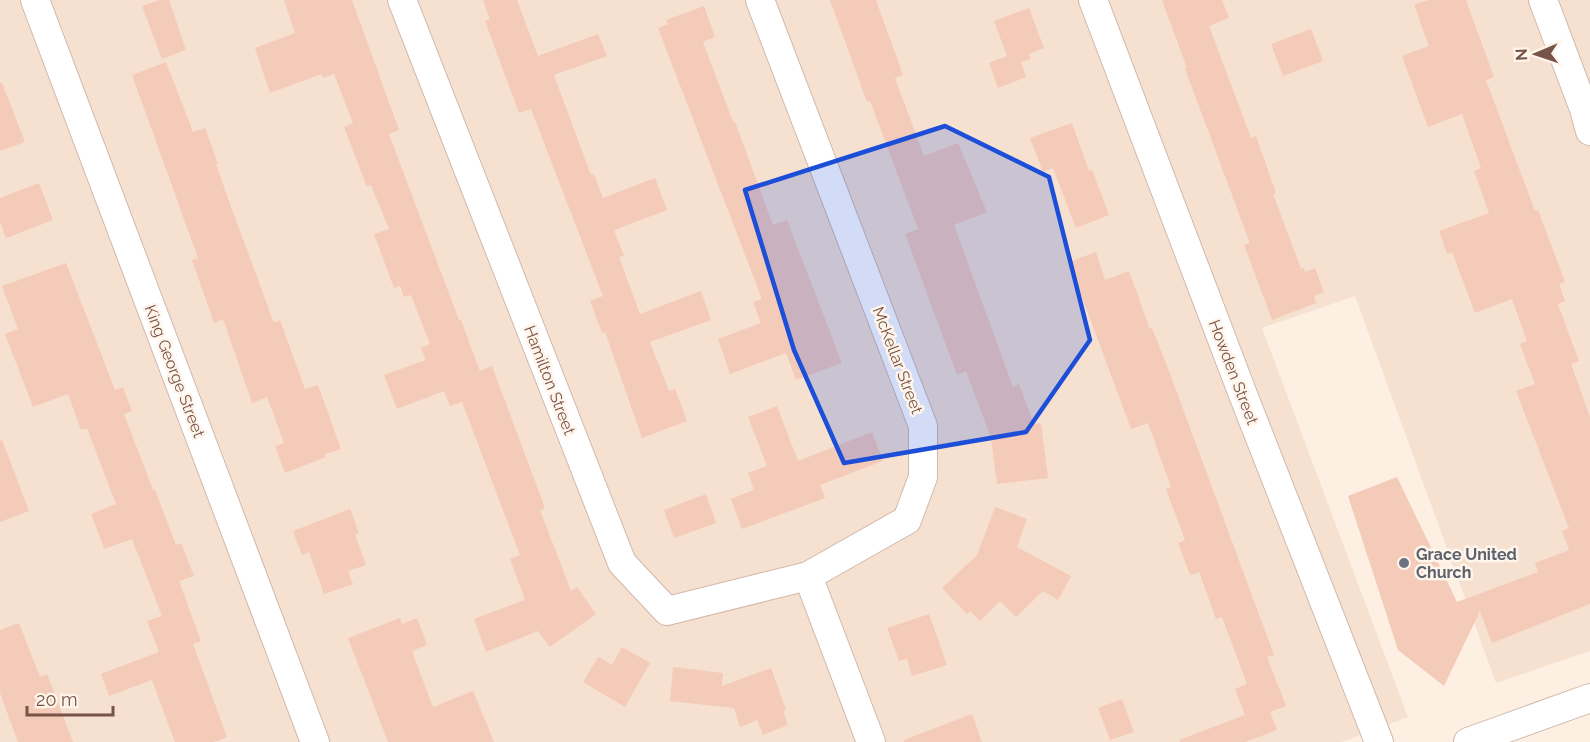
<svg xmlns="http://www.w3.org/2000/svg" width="1590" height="742" font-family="Raleway,sans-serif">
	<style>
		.residential { fill: #f6e1d1 }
		.building { fill: #f4cab9 }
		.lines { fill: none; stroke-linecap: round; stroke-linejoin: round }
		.minor-casing { stroke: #d1b8ac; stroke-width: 30 }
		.minor { stroke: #fff; stroke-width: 28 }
		.marked { fill: #1d4ed8; fill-opacity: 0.2; stroke: #1d4ed8; stroke-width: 4.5; stroke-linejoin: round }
		.worship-dot { fill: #6b7280; stroke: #fff5eb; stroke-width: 2 }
		.labels { text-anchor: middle; stroke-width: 5; stroke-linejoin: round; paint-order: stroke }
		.street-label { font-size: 16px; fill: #775348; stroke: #fff5eb }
		.worship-label { font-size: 16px; font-weight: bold; fill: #5b616d; stroke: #fff5eb; text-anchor: start }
	</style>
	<rect width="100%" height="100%" fill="#fdf0e3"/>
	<polygon class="residential" points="0,0 1590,0 1590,651 1496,683 1355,296 1262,328 1408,717 1342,742 0,742"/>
	<g class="building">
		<polygon points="159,0 169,0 186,50 162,59 142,6"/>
		<polygon points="284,0 352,0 399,130 389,134 459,320 461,320 480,371 492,366 545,508 540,510 571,591 577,587 596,614 550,647 538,631 486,652 474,619 525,600 510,559 520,555 462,402 450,406 444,391 397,409 384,375 426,360 421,348 430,344 411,295 404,297 400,286 394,288 374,234 389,229 371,185 367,187 344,127 353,123 334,74 323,78 322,74 270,93 255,48 295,33"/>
		<polygon points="483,0 517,0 538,56 598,34 607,56 554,75 591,175 594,174 603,198 655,178 667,210 614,230 624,256 619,257 640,314 701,291 711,320 650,342 669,391 675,389 687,421 642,438 605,332 602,333 590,301 603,296 531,109 519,113 485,21 490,19"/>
		<polygon points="830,0 876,0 903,75 895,78 924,156 958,143 987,212 954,225 1013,387 1019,384 1034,424 1041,423 1048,478 997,484 991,438 966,371 957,375 905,234 918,229 870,101 867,102"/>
		<polygon points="1162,0 1222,0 1229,18 1209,26 1251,138 1256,136 1276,193 1273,194 1301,269 1304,268 1305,272 1315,268 1324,292 1314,296 1316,303 1272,320 1244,245 1250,243 1185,69 1187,68"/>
		<polygon points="1428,0 1466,0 1494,77 1486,80 1535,211 1538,210 1565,282 1559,284 1565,301 1558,304 1579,361 1571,364 1590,417 1590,604 1492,643 1480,611 1444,686 1398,650 1348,496 1397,477 1457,602 1538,572 1535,563 1569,550 1562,531 1569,528 1516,391 1535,384 1520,344 1527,341 1512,299 1475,313 1452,252 1447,254 1439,231 1489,213 1474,171 1481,168 1462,114 1428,127 1402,56 1429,46 1414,5"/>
		<polygon points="704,6 715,37 703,42 733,122 735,122 773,225 787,220 842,363 796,380 786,353 730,374 718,339 761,323 753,302 762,299 658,28 668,24 666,20"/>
		<polygon points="1029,8 1044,48 1029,54 1031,59 1021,62 1026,77 998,88 989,63 1007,56 994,21"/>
		<polygon points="1311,29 1323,61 1283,76 1271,44"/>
		<polygon points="166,62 193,132 205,128 218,163 216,164 231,207 274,323 280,320 305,389 318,385 341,449 325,454 326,457 285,473 275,446 284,443 267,397 252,403 223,319 214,323 192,260 198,258 132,75"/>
		<polygon points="0,83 2,83 25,142 0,151"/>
		<polygon points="1072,123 1089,171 1092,170 1109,215 1076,228 1053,168 1043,172 1030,138"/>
		<polygon points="39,183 53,220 6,238 0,222 0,198"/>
		<polygon points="1096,252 1105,280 1129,271 1150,329 1152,328 1169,371 1274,655 1267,657 1286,706 1270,712 1277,730 1245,742 1180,742 1179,740 1245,715 1235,689 1247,684 1222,617 1216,619 1199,572 1190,575 1178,543 1185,540 1166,489 1171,487 1148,423 1131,429 1069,262"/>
		<polygon points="66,263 115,390 123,387 132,411 124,414 153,490 155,490 176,545 181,543 194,576 179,581 201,641 193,644 227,737 214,742 175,742 152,680 109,696 101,674 159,652 147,621 162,616 132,539 104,549 103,545 91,514 116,504 87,428 81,430 68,394 33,407 5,334 18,329 2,286"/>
		<polygon points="777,406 798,461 872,432 883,461 820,485 825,498 742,529 731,499 754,490 748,473 767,466 748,417"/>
		<polygon points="2,440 29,511 0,522 0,441"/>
		<polygon points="706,494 716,523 674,538 664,510"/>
		<polygon points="995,507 1027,519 1017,547 1071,576 1058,600 1043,591 1016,617 1000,601 980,621 970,611 967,614 942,588 977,555"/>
		<polygon points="350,509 359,533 355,535 366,565 348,571 353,584 324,594 309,552 302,555 293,531"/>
		<polygon points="929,614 947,665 912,676 907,659 899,661 887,628"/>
		<polygon points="400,618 402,624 417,618 427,645 412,651 433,707 473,691 494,742 388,742 348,638"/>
		<polygon points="19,623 40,677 47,674 73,742 18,742 0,693 0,630"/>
		<polygon points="622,647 650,663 625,707 583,682 598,657 612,665"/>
		<polygon points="673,667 723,673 722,686 771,668 786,710 783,711 788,725 763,735 757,720 740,727 734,708 670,701"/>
		<polygon points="1122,699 1134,732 1110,740 1098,708"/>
		<polygon points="972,714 982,742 904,742 904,740"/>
	</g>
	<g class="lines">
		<g class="minor-casing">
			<g id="minor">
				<polyline points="35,0 315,742"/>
				<polyline points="402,0 622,563 667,611 808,576 907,520 923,477 923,426 760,0"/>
				<polyline points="1093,0 1242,392 1379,742"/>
				<polyline points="1543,0 1584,109 1590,131"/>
				<polyline points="808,576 871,742"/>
				<polyline points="1468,742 1590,698"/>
			</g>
		</g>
		<use href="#minor" class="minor"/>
	</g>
	<path class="marked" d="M945,126L1049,177L1090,340L1026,432L844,463L794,350L745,190Z"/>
	<circle class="worship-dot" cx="1404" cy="563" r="6"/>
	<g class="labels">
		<g class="street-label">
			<text transform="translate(898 360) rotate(69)" y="6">McKellar Street</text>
			<text transform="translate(175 371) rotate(69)" y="6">King George Street</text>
			<text transform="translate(1234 372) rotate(69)" y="6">Howden Street</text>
			<text transform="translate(550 380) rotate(69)" y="6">Hamilton Street</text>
		</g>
		<g class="worship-label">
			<text x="1416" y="560">Grace United<tspan x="1416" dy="18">Church</tspan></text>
		</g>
	</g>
	<g transform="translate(1536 54) rotate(268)" stroke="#fff5eb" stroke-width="4.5" paint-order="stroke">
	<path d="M0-4.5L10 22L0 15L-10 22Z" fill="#775348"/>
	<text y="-9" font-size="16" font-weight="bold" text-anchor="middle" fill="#775348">N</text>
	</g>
	<path d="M27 706v9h86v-9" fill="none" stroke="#775348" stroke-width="3"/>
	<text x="36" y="706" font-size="18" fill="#775348" stroke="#fff5eb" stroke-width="4.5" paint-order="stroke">20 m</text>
</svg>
